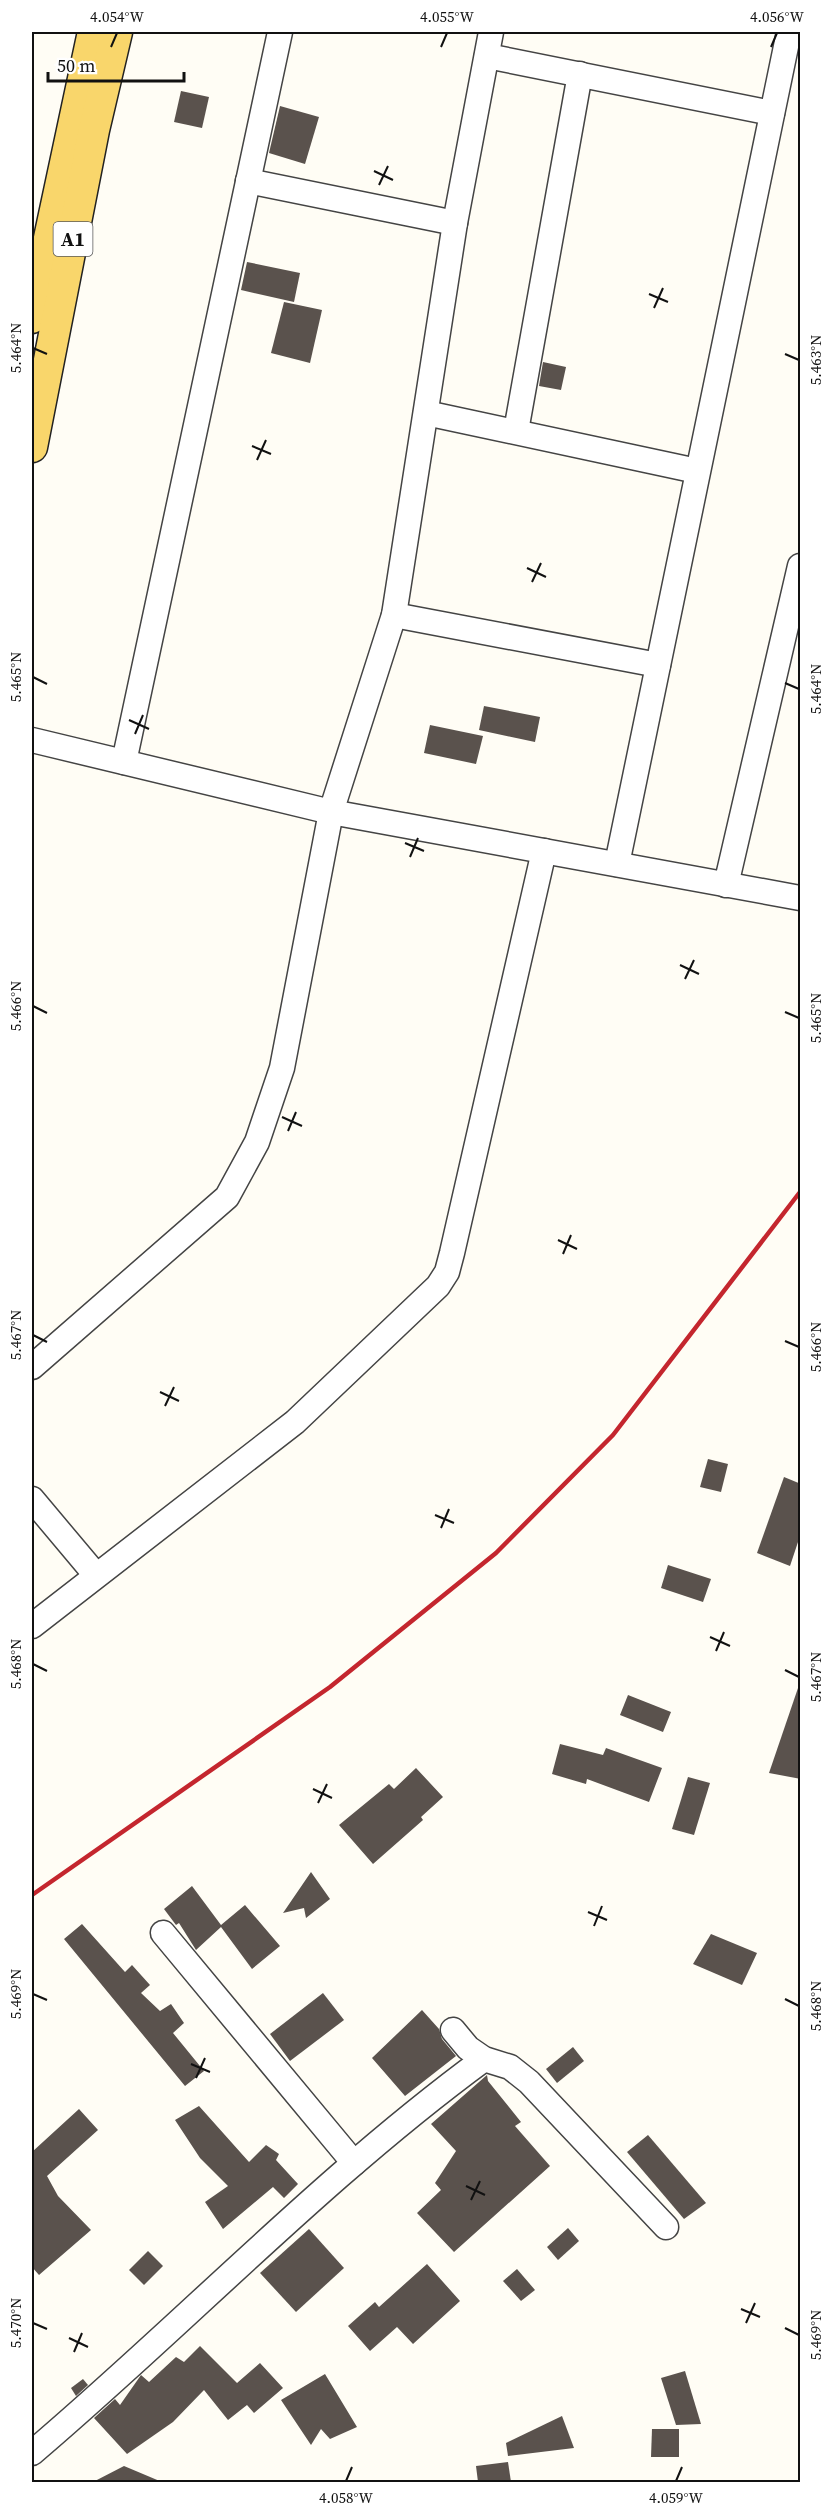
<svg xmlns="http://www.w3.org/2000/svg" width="832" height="2514" font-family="'Source Serif 4',serif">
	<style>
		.building { fill: #5a524d }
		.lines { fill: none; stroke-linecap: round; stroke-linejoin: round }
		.minor-casing { stroke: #444; stroke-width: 27 }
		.major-casing { stroke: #222; stroke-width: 33 }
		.minor { stroke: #fff; stroke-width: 24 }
		.major { stroke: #f9d66b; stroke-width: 30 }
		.rail { stroke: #c4262e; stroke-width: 4.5 }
		.ticks { fill: none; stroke: #111; stroke-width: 2 }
		.labels { text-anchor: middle; stroke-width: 6; stroke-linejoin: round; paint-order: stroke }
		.shield { fill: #fff; stroke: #585858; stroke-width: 1.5 }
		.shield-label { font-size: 20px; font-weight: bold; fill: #111 }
		.neatline { fill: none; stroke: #111; stroke-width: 2 }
		.ticks-label { font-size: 15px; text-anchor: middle; fill: #111 }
	</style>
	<rect width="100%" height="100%" fill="#fffdf5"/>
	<g class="building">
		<polygon points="181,91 209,97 202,128 174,122"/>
		<polygon points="280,106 319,117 305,164 269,153"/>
		<polygon points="247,262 300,273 294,302 241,290"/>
		<polygon points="284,302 322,310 310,363 271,353"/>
		<polygon points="543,362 566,367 561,390 539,386"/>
		<polygon points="484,706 540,717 535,742 479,730"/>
		<polygon points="430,725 483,736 476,764 424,753"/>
		<polygon points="708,1459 728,1464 721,1492 700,1487"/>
		<polygon points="784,1477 801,1484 801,1533 790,1566 757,1553"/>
		<polygon points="668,1565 711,1579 703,1602 661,1588"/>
		<polygon points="798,1688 801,1688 801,1779 769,1773"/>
		<polygon points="628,1695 671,1712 663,1732 620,1715"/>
		<polygon points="560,1744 603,1755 606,1748 662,1768 649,1802 587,1779 586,1784 552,1774"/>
		<polygon points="416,1768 443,1797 421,1817 423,1820 373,1864 339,1825 389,1784 394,1789"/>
		<polygon points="688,1777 710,1783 694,1835 672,1829"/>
		<polygon points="311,1872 330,1899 306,1918 304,1908 283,1913"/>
		<polygon points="192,1886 221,1925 245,1905 280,1946 252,1969 221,1927 196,1950 179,1923 176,1925 164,1909"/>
		<polygon points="82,1924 125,1972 132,1965 150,1985 141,1993 160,2011 171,2004 184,2023 173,2033 204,2071 185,2086 64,1939"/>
		<polygon points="711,1934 757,1953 742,1985 693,1964"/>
		<polygon points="323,1993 344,2020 290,2061 270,2034"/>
		<polygon points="422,2010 439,2029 442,2039 456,2056 405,2096 372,2058"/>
		<polygon points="573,2047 584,2061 557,2083 546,2069"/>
		<polygon points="487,2075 488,2081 521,2122 515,2126 550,2166 454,2252 417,2213 441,2190 435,2183 456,2151 431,2124"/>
		<polygon points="199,2106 249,2162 266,2145 279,2154 276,2160 298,2184 284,2198 273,2187 223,2229 205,2202 228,2186 200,2158 175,2120"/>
		<polygon points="79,2109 98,2130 47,2176 58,2196 91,2230 39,2275 32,2267 32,2152"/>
		<polygon points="648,2135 706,2203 684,2219 627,2152"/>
		<polygon points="568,2228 579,2241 558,2260 547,2247"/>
		<polygon points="309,2229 344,2268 296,2312 260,2273"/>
		<polygon points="148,2251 163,2266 144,2285 129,2270"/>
		<polygon points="427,2264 460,2301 413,2344 397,2327 370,2351 348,2326 375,2302 379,2307"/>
		<polygon points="517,2269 535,2290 521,2301 503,2281"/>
		<polygon points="200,2346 237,2383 260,2363 283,2388 254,2413 247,2405 228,2420 204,2390 173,2422 127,2454 94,2418 115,2399 120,2405 141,2375 149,2382 176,2357 184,2362"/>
		<polygon points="685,2371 701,2424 676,2425 661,2378"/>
		<polygon points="325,2374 357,2427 330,2439 321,2429 311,2445 281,2400"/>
		<polygon points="83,2379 88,2385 76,2396 71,2388"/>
		<polygon points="562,2416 574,2448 508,2456 506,2443"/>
		<polygon points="652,2429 679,2429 679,2457 651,2457"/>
		<polygon points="508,2462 511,2482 478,2482 476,2466"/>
		<polygon points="124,2466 162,2482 93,2482"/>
	</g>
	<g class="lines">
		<g class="minor-casing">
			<g id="minor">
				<polyline points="487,56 772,113"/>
				<polyline points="248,181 455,223"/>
				<polyline points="426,413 697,471"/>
				<polyline points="516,431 580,74"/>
				<polyline points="394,615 658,665"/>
				<polyline points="32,740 331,812 800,898"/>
				<polyline points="124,762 280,32"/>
				<polyline points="617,864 789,32"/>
				<polyline points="726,885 800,566"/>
				<polyline points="32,1367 227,1197 257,1142 282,1068 331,812 394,615 455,223 491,32"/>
				<polyline points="32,1499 95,1574"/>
				<polyline points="32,1626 295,1422 438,1286 447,1272 452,1253 544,851"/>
				<polyline points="163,1933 354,2163"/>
				<polyline points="453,2030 468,2048 484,2059 510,2067 529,2082 666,2227"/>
				<path d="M32,2453C184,2324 323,2177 484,2059"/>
			</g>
		</g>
		<g class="major-casing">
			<g id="major">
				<polyline points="32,318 93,32"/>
				<polyline points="32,447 94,130 117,32"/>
			</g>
		</g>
		<use href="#minor" class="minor"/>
		<use href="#major" class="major"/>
		<polyline class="rail" points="32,1895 330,1687 496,1553 613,1435 800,1192"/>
	</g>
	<path class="ticks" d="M111,47L117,33M441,47L447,33M771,47L777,33M374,171L393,180M379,185L388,166M649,294L668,302M654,308L663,288M33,348L47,354M785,354L799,360M252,446L271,454M257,460L266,440M527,568L546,577M532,582L541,563M33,677L47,684M785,683L799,689M129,720L149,729M135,734L143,715M405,843L424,851M410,857L418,838M680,965L699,974M685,979L694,960M33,1006L47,1013M785,1012L799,1018M282,1117L302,1126M288,1131L296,1112M558,1240L577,1249M563,1254L571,1235M33,1335L47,1342M785,1341L799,1347M160,1392L179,1401M165,1406L174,1387M435,1515L454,1523M441,1528L449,1509M710,1637L730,1646M716,1651L724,1632M33,1664L47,1671M785,1670L799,1677M313,1789L332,1798M318,1803L327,1784M588,1912L607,1920M594,1926L602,1906M33,1994L47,2000M785,1999L799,2006M191,2064L210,2072M196,2078L205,2058M466,2186L485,2195M471,2200L480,2181M741,2309L760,2317M33,2323L47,2329M746,2323L755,2303M785,2328L799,2335M69,2338L88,2347M74,2352L82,2333M346,2481L352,2467M676,2481L682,2467"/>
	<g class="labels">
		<rect class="shield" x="53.5" y="222" width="39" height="34" rx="4.5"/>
		<g class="shield-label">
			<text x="73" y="246">A1</text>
		</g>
	</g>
	<rect width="832" height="2514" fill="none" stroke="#ffffff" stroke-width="66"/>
	<path d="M48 72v9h136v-9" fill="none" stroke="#111111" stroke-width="3"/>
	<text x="57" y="72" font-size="18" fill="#111111" stroke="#ffffff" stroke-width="4.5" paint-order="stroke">50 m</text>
	<rect x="33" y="33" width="766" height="2448" class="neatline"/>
	<g class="ticks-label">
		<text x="117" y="22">4.054°W</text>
		<text x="447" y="22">4.055°W</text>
		<text x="777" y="22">4.056°W</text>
		<text transform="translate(16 348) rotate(-90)" y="5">5.464°N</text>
		<text transform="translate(816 360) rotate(-90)" y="5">5.463°N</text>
		<text transform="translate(16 677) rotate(-90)" y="5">5.465°N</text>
		<text transform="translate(816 689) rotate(-90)" y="5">5.464°N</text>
		<text transform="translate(16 1006) rotate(-90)" y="5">5.466°N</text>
		<text transform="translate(816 1018) rotate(-90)" y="5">5.465°N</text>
		<text transform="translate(16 1335) rotate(-90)" y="5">5.467°N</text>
		<text transform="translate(816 1347) rotate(-90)" y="5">5.466°N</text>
		<text transform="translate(16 1664) rotate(-90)" y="5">5.468°N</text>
		<text transform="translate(816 1677) rotate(-90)" y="5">5.467°N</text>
		<text transform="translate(16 1994) rotate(-90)" y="5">5.469°N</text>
		<text transform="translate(816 2006) rotate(-90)" y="5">5.468°N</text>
		<text transform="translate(16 2323) rotate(-90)" y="5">5.470°N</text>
		<text transform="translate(816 2335) rotate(-90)" y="5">5.469°N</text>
		<text x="346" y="2503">4.058°W</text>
		<text x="676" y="2503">4.059°W</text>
	</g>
</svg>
